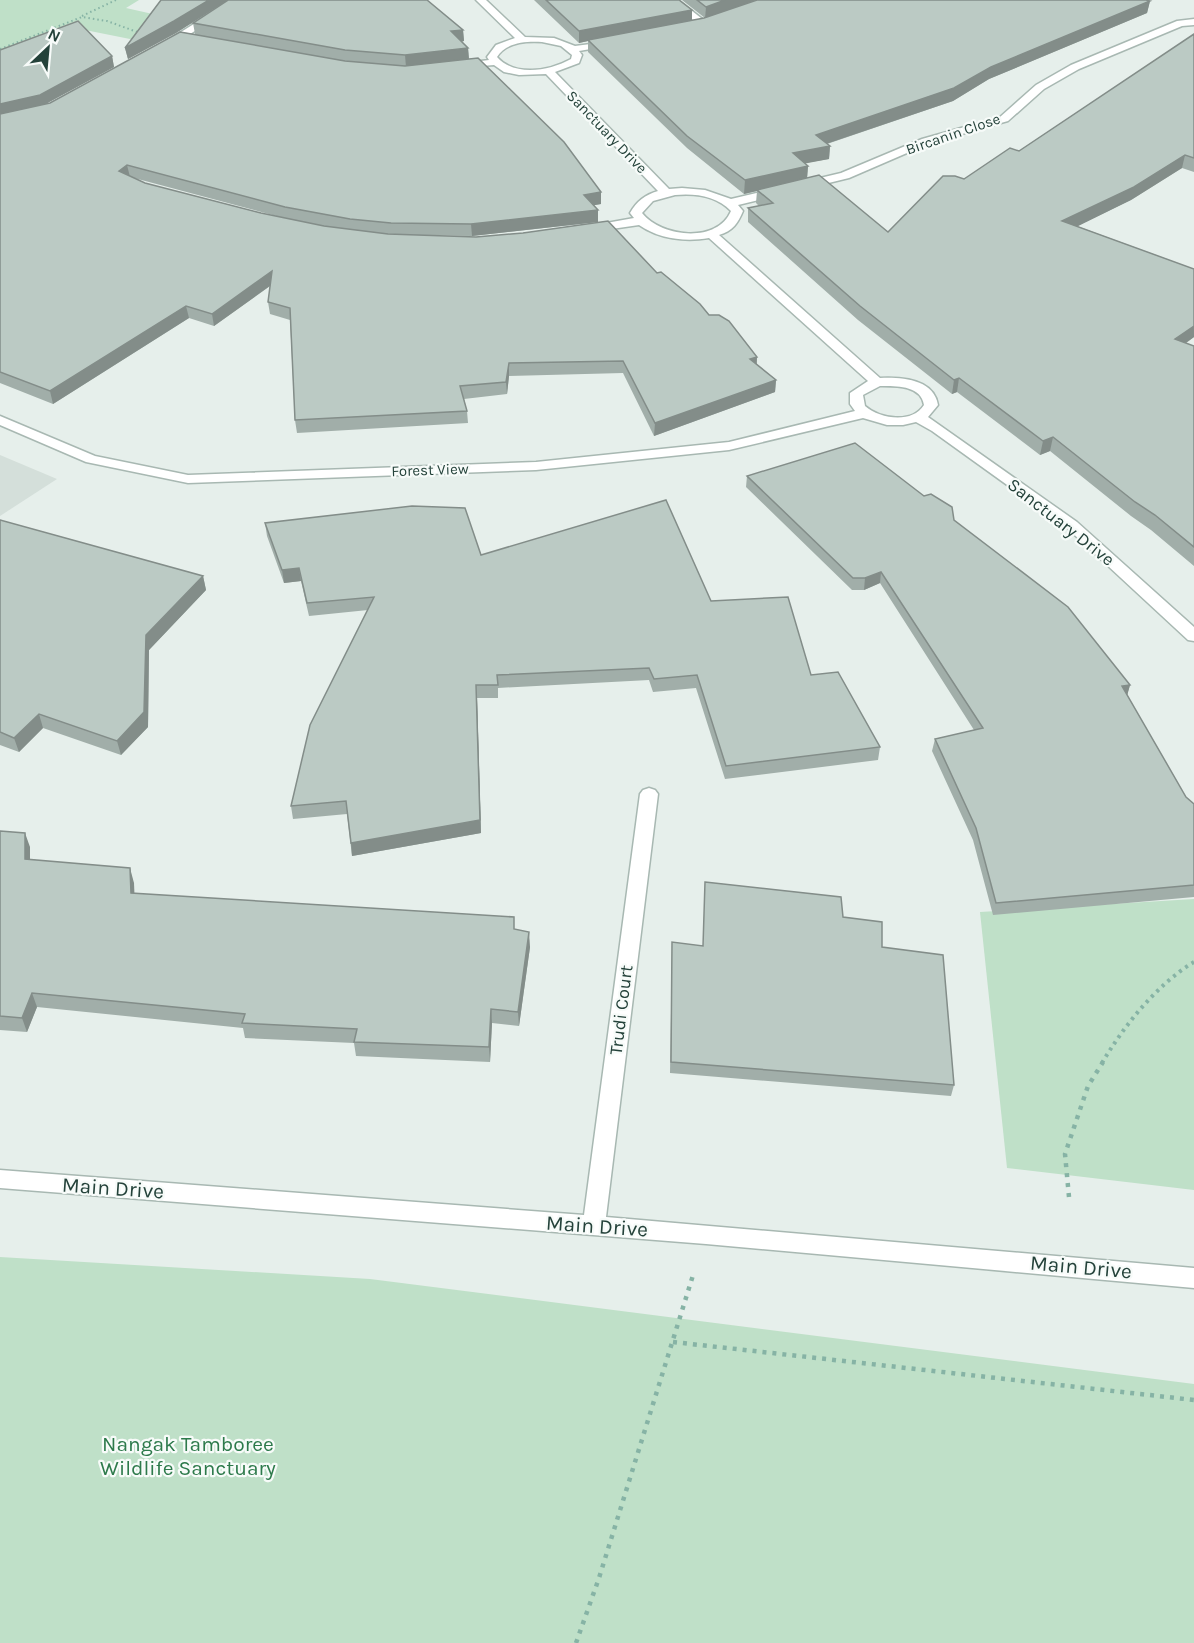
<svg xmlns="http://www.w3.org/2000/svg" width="1194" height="1643" font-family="Karla,sans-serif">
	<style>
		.built { fill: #d4dfda }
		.green { fill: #bfe0c8 }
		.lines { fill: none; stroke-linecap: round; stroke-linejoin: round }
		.lane-casing { stroke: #a8b8b2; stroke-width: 3 }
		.street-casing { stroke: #a8b8b2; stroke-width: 3 }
		.path-far2 { stroke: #86b3a5; stroke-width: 2; stroke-dasharray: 1.5 3; stroke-linecap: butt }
		.path-far1 { stroke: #86b3a5; stroke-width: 4; stroke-dasharray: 3 4.5; stroke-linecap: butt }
		.path { stroke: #86b3a5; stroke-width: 4.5; stroke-dasharray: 4 6; stroke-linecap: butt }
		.lane { fill: #fff; fill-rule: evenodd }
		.street { fill: #fff; fill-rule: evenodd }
		.wall { fill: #a1aea9; fill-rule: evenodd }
		.shaded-wall { fill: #838d89 }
		.building { fill: #bbcac4; stroke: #838d89; stroke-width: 1.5 }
		.labels { text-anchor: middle; stroke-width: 4.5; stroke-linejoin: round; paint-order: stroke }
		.far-street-label { font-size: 15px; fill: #24423a; stroke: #f7fbf9 }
		.street-label { font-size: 18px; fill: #24423a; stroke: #f7fbf9 }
		.near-street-label { font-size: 21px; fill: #24423a; stroke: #f7fbf9 }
		.near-park-label { font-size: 21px; fill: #2d7a4b; stroke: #f7fbf9 }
	</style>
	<rect width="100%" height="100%" fill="#e6efeb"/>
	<polygon class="built" points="0,455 57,479 0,516"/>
	<g class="green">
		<polygon points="0,0 139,0 126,8 175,19 135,40 85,30 0,61"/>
		<polygon points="1194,899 1194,1190 1007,1168 980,912"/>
		<polygon points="0,1257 370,1279 1194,1384 1194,1643 0,1643"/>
	</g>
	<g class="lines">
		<g class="lane-casing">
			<polygon id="lane" points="667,0 678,0 710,25 702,27"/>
		</g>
		<g class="street-casing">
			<g id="street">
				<polygon points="232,0 244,0 171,46 162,44"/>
				<path d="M476,0H486L525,37L554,38L575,46L614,41V45L579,51L582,55L579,63L555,72L669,189L682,188L705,190L731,199L841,173L922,139L1000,117L1036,85L1071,65L1177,21L1194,19V25L1182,26L1079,69L1044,89L1008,121L930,143L849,178L738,205L743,211C738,223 733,231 719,235L880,378C901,377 934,379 938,405L928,417L1077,522L1194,627V641L1188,640L1067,528L932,431L916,422L903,425H887L863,418L729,450L536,470L188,483L86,462L0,425V416L95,456L188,475L536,462L729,442L855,411L850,404V393L868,381L709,238C685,242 659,239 639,225L584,233V227L634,218L630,213C637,201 645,195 658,191L546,74L519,75L504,72L494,65L457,68V64L489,60L487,57L496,45L515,38ZM542,42L561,46L572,55L571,59C549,71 515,77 497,57C506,42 527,41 542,42ZM675,195C695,193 717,196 731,211C717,244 661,237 642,213L653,201ZM880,386C895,386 921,385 924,405C912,424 880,419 865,406L863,395Z"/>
				<polygon points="649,788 655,790 658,794 606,1217 1194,1268 1194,1288 706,1244 0,1188 0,1170 584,1215 640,794 643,790"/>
			</g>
		</g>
		<g class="path-far2">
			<polyline points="82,16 116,0"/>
			<polyline points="0,49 82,17 107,21 140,33"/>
		</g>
		<path class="path-far1" d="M1102,1063C1123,1027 1157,984 1194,962"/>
		<g class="path">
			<polyline points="1069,1197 1065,1154 1088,1086 1103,1062"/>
			<polyline points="673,1342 1194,1400"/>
			<polyline points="576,1643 599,1578 694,1272"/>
		</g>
		<use href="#lane" class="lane"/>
		<use href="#street" class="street"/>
	</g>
	<g class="wall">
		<path d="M161,0H427L463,30L464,41L461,42L468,48L469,59L478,58L564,142L601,192V204L594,205L598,210V222L472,236L404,235L476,237L523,233L608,221L657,273L661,272L700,304L709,315H719L729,321L757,357V365L776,380L775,392L654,436L623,373L509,376L507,394L464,399L467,411L468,423L297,433L295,420L290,320L270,314L268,302L270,286L214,326L189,318L53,404L0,383V50L78,21L112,56L114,67L47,103H50L180,32L195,34L193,23L221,4L176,33L128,59L125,48ZM134,178L280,217L261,213L145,183Z"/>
		<polygon points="534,0 679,0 692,20 705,18 682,0 756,0 728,10 1150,1 1147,13 989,79 953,101 827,144 830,146 829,159 805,163 808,166 807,178 888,232 964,179 1019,151 1194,34 1194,172 1182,168 1131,200 1077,226 1194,269 1194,337 1186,343 1194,346 1194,566 1151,530 1131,516 1050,451 1040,455 957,392 952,394 858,320 748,222 748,208 759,206 756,203 757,191 744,194 687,148 588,52 588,41 579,43"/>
		<polygon points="747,476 954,520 1130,685 1127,695 1186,797 1194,804 1194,897 993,915 973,840 932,751 935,739 974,730 880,583 864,590 852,590 746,487"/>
		<polygon points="0,520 203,576 206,590 149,650 148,727 121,755 43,728 19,752 0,745"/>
		<polygon points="265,523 481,555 711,601 811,675 880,747 878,760 725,779 696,688 653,692 649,680 498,688 498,698 477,698 481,833 352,856 347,814 293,819 291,806 368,610 309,616 301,581 284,583 267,536"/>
		<polygon points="0,831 30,847 30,860 134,883 134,893 514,930 530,947 519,1026 492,1023 490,1062 356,1056 354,1043 245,1038 243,1028 37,1007 27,1032 0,1030"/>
		<polygon points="843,917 882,947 954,1085 951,1096 670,1073 672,953 702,946"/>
	</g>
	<g class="shaded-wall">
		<polygon points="209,0 228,0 176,33 128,59 125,48"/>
		<polygon points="725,0 756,0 705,19 706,7"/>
		<polygon points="1150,1 1147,13 989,79 953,101 814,148 816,135 991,67"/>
		<polygon points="692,10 692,22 588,40 588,41 579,43 579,31"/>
		<polygon points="463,30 464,41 452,43 451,31"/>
		<polygon points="468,48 469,60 406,67 405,55"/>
		<polygon points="112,56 114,67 42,106 0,116 0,104"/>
		<polygon points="830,146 829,159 792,166 793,153"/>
		<polygon points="1185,155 1182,168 1131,200 1060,235 1062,221"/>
		<polygon points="127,165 130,177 119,171"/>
		<polygon points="808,166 807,179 744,194 745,180"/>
		<polygon points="601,192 601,204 584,207 584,195"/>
		<polygon points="598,210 598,222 472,236 471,224"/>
		<polygon points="272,271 274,283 214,326 212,314"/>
		<polygon points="186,306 189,318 53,404 50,391"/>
		<polygon points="1194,326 1194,337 1172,353 1175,339"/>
		<polygon points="757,357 756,369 750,359"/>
		<polygon points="509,363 509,376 507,394 506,382"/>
		<polygon points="959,378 957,392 952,394 954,380"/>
		<polygon points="776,380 775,392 654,436 655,423"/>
		<polygon points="1053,437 1050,451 1040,455 1043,441"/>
		<polygon points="299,568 301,581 284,583 282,570"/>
		<polygon points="881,572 880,583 864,590 865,578"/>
		<polygon points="203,576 206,590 149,650 148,727 121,755 117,741 146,635"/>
		<polygon points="1130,685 1127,696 1122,686"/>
		<polygon points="477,698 481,833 352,856 351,843"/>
		<polygon points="39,714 43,728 19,752 14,738"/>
		<polygon points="25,833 30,847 30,874 25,859"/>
		<polygon points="130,868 134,883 135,907 131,893"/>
		<polygon points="529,932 530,947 519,1026 518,1012"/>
		<polygon points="32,993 37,1007 27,1032 22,1018"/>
		<polygon points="491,1009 492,1023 490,1062 489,1047"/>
	</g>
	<g class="building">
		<polygon points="161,0 209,0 174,21 125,48"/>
		<polygon points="228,0 427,0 463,30 451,31 468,48 405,55 345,50 193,23"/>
		<polygon points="546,0 679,0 692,10 579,31"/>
		<polygon points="697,0 725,0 706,7"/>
		<polygon points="757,0 1146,0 1150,1 991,67 954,88 816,135 830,146 793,153 808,166 745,180 687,136 588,40 704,18"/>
		<polygon points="78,21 112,56 40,95 0,104 0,50"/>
		<polygon points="180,32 345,61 405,66 478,58 564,142 601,192 584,195 598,210 471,224 391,223 350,219 285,207 127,165 119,171 145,183 261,213 324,226 388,234 476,237 523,233 608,221 657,273 661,272 700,304 709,315 719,315 729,321 757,357 750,359 776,380 655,423 623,361 509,363 506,382 460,386 467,411 295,420 290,308 268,302 272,271 212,314 186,306 50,391 0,372 0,114 50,103"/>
		<polygon points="1194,34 1194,158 1185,155 1134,187 1062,221 1194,269 1194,326 1175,339 1194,346 1194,547 1155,515 1135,502 1053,437 1043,441 959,378 954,380 860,306 748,208 773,203 757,190 819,175 888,232 943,176 955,176 964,179 1010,148 1019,151"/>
		<polygon points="855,443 924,496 931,494 952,507 954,520 1068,607 1130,685 1122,686 1186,797 1194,804 1194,885 996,903 976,828 935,739 983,728 881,572 865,578 853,578 747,476"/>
		<polygon points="666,500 711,601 788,597 811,675 838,672 880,747 726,766 697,675 654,679 649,668 497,675 498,685 476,685 480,820 351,843 346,801 291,806 310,725 374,597 307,603 299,568 282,570 265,523 412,506 465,508 481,555"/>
		<polygon points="0,520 203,576 146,635 144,712 117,741 39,714 14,738 0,732"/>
		<polygon points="0,831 25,833 25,859 130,868 131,893 514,917 514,929 529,932 518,1012 491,1009 489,1047 354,1042 357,1029 242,1023 245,1014 32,993 22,1018 0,1016"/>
		<polygon points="705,882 841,897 843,917 882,922 882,947 943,955 954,1085 671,1062 672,942 703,946"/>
	</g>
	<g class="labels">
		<g class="far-street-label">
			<text transform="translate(607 132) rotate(46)" y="5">Sanctuary Drive</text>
			<text transform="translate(953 134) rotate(-19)" y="5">Bircanin Close</text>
			<text transform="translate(430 470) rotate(-2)" y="5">Forest View</text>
		</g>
		<g class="street-label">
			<text transform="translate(1061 522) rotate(38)" y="6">Sanctuary Drive</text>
			<text transform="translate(621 1010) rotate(-83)" y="6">Trudi Court</text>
		</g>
		<g class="near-street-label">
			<text transform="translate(113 1188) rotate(4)" y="7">Main Drive</text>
			<text transform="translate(597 1226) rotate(4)" y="7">Main Drive</text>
			<text transform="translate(1081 1267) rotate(5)" y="7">Main Drive</text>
		</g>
		<g class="near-park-label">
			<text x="188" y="1451">Nangak Tamboree<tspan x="188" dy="24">Wildlife Sanctuary</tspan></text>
		</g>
	</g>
	<g transform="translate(48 48) rotate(26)" stroke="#f7fbf9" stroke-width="4.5" paint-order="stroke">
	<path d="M0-4.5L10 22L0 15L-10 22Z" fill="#24423a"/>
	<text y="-9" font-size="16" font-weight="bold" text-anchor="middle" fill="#24423a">N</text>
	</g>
</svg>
